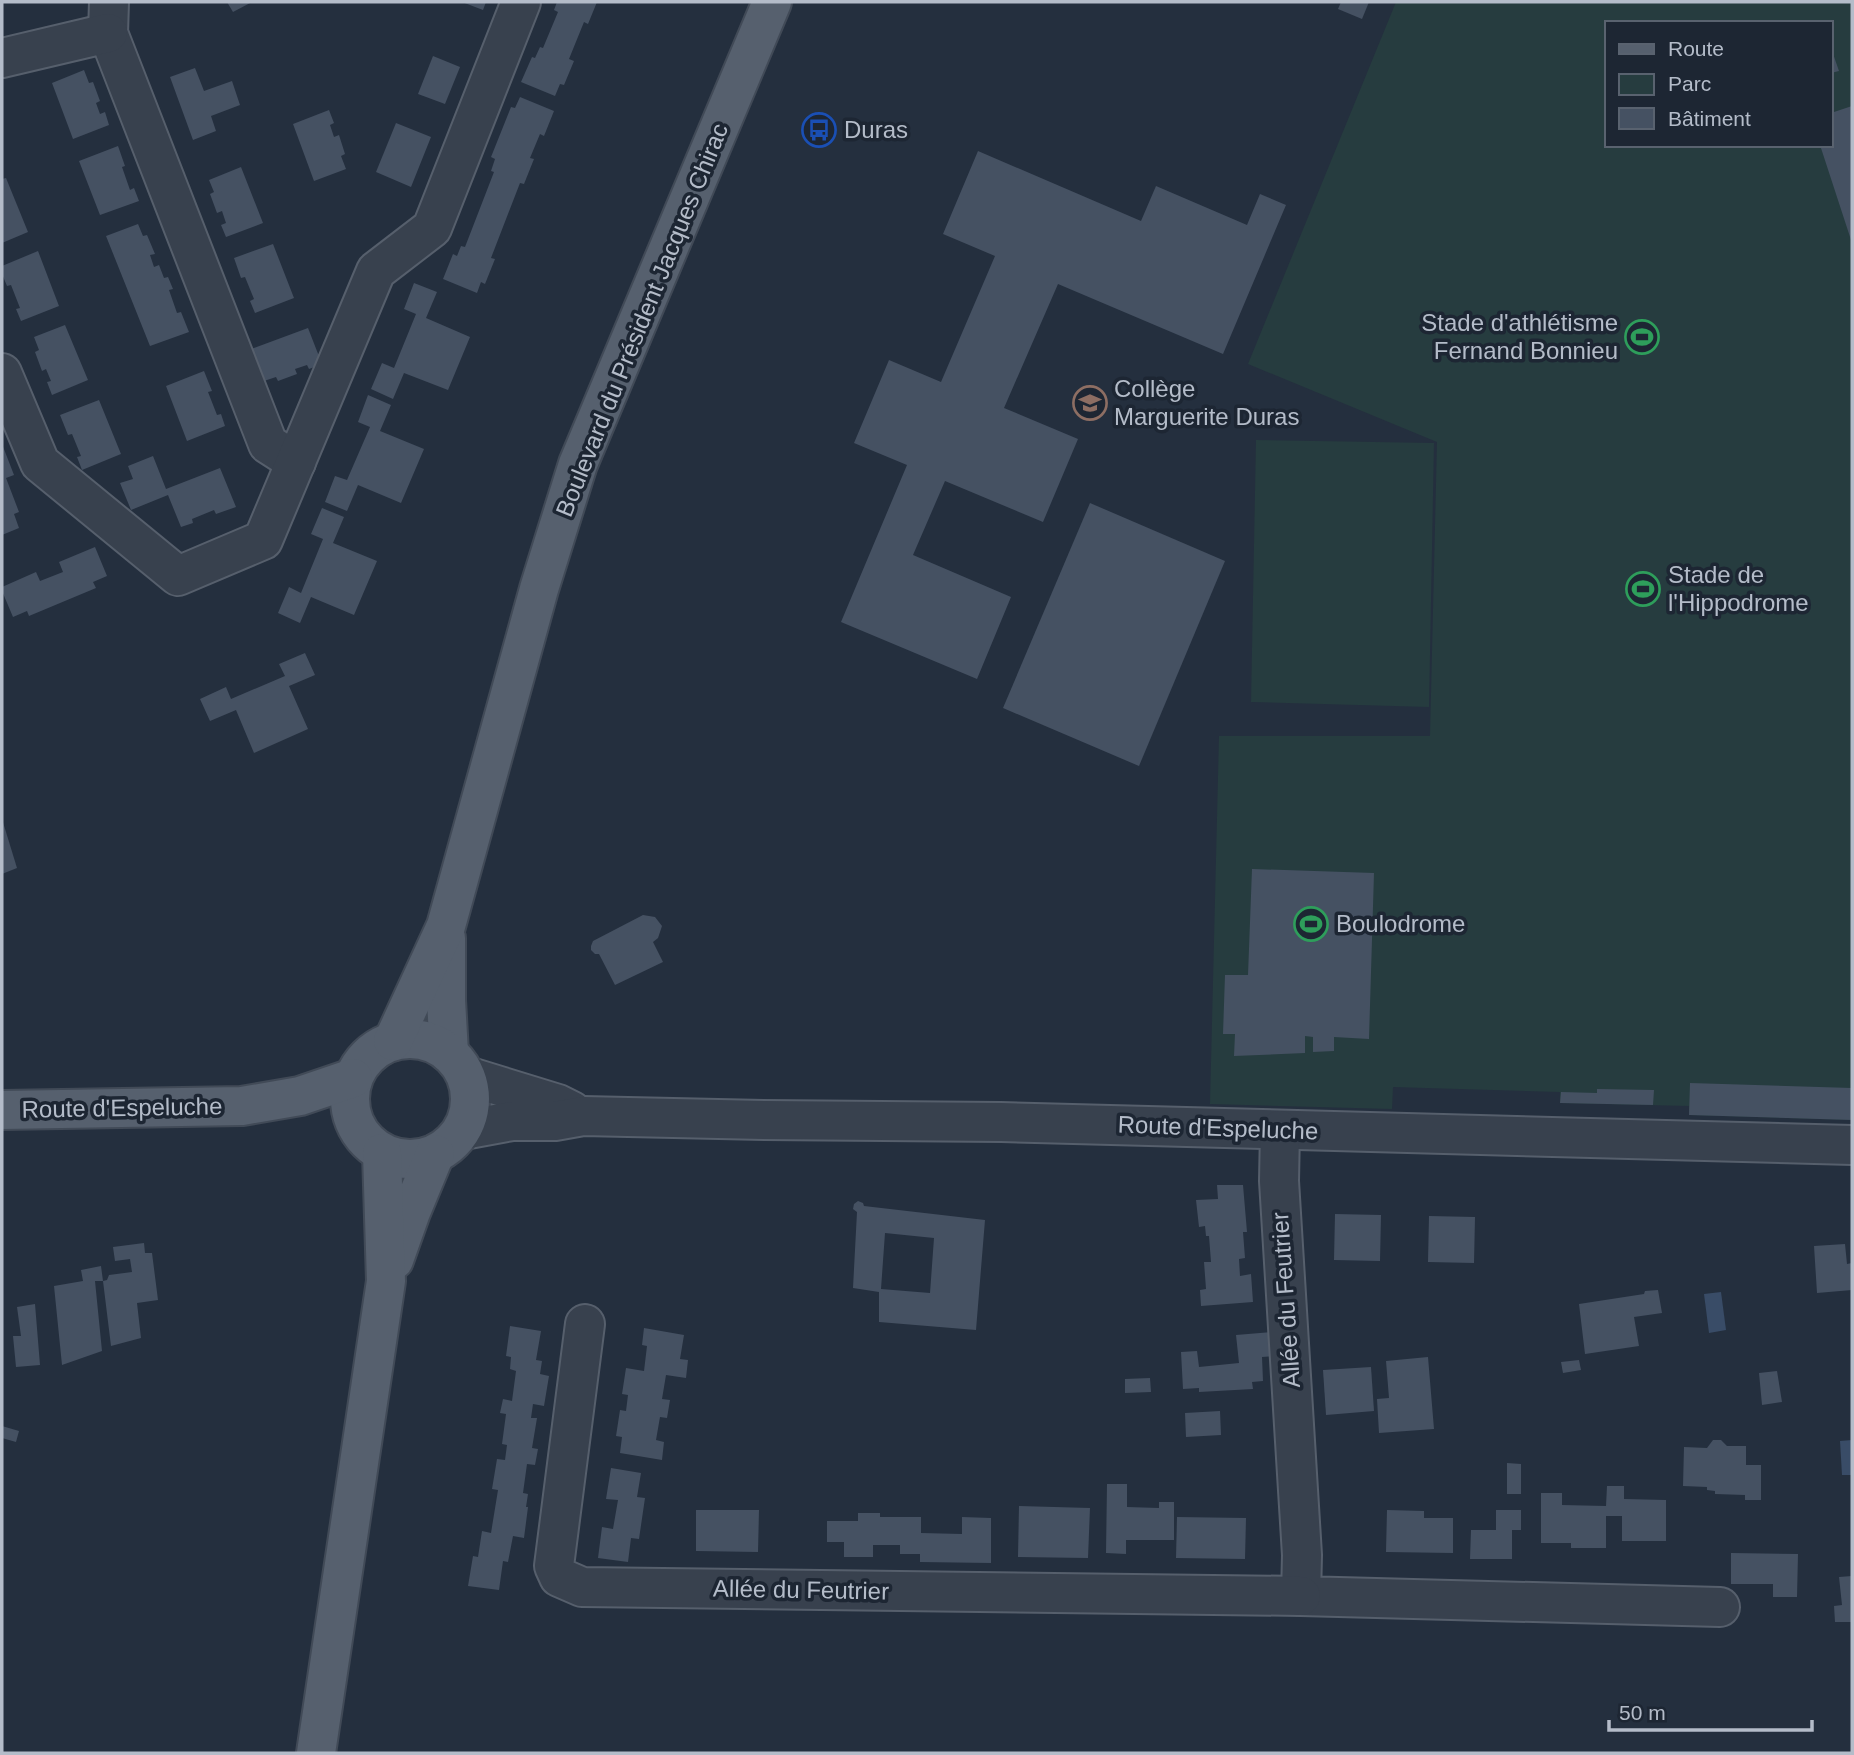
<svg xmlns="http://www.w3.org/2000/svg" width="1854" height="1755" font-family="Helvetica,sans-serif">
	<style>
		.green { fill: #263c3f; fill-rule: evenodd }
		.water { fill: #394c67 }
		.building { fill: #455162; fill-rule: evenodd }
		.lines { fill: none; stroke-linecap: round; stroke-linejoin: round }
		.minor-casing { stroke: #565f6c; stroke-width: 42 }
		.major-casing { stroke: #414a57; stroke-width: 42 }
		.minor { stroke: #38414e; stroke-width: 38 }
		.major { stroke: #56606e; stroke-width: 38 }
		.labels { text-anchor: middle; stroke-width: 7; stroke-linejoin: round; paint-order: stroke }
		.poi-label { font-size: 24px; fill: #b4bcc9; stroke: #1d2633; text-anchor: start }
		.street-label { font-size: 24px; fill: #b4bcc9; stroke: #1d2633 }
	</style>
	<rect width="100%" height="100%" fill="#242f3e"/>
	<g class="green">
		<path d="M1396,2H1852V1120L1689,1115V1106L1560,1103V1092L1393,1087L1392,1109L1210,1104L1219,736H1430L1437,442L1248,364ZM1607,23H1831V145H1607Z"/>
		<polygon points="1256,440 1434,443 1429,707 1251,702"/>
	</g>
	<g class="water">
		<polygon points="1721,1292 1726,1330 1709,1333 1704,1294"/>
		<polygon points="1852,1440 1852,1475 1842,1475 1840,1441"/>
	</g>
	<g class="building">
		<polygon points="227,2 252,2 233,12"/>
		<polygon points="462,2 486,2 483,10"/>
		<polygon points="557,2 597,2 588,24 584,22 569,59 574,61 564,85 560,84 555,96 521,82 532,57 535,58 540,47 543,48 558,12 554,10"/>
		<polygon points="1341,2 1369,2 1362,19 1338,9"/>
		<polygon points="1831,48 1839,71 1831,73"/>
		<polygon points="433,56 460,67 445,104 418,94"/>
		<polygon points="195,68 204,91 232,81 240,105 211,116 216,131 193,140 170,77"/>
		<polygon points="84,70 89,83 93,82 100,101 96,103 100,114 105,112 109,125 73,139 52,83"/>
		<polygon points="520,97 554,111 544,136 540,134 530,158 534,159 524,184 520,183 491,258 495,259 485,284 481,282 477,293 443,279 453,254 457,256 461,246 465,247 494,172 491,171 495,159 491,157 511,107 515,108"/>
		<polygon points="1852,106 1852,243 1820,145 1831,145 1831,113"/>
		<polygon points="329,110 334,123 330,125 334,137 339,135 345,154 341,156 346,169 314,181 293,124"/>
		<polygon points="396,123 431,137 411,187 376,172"/>
		<polygon points="118,146 125,166 122,167 130,190 134,188 139,201 100,215 79,161"/>
		<polygon points="978,151 1141,221 1156,186 1247,225 1260,194 1286,205 1223,354 1058,284 1004,408 1078,439 1043,522 945,481 913,555 1011,597 977,679 841,622 907,465 854,443 889,360 941,382 995,256 943,234"/>
		<polygon points="241,167 263,223 226,237 221,225 226,223 222,211 217,213 210,194 214,192 209,180"/>
		<polygon points="6,178 28,232 2,243 2,179"/>
		<polygon points="138,224 143,236 147,235 155,254 150,255 154,267 159,265 164,278 168,277 173,289 169,290 177,313 181,312 189,332 150,346 106,236"/>
		<polygon points="273,244 294,298 255,313 250,301 254,299 245,277 241,278 234,258"/>
		<polygon points="38,251 59,306 21,321 16,309 20,308 11,285 7,286 2,274 2,266"/>
		<polygon points="414,283 437,292 426,318 470,337 448,390 404,373 393,399 371,389 382,363 394,368 416,314 404,309"/>
		<polygon points="65,325 88,380 52,395 47,382 51,381 46,369 42,371 35,352 39,350 34,337"/>
		<polygon points="308,328 322,364 309,369 307,365 295,369 297,374 278,381 276,377 264,381 251,349"/>
		<polygon points="204,371 212,391 208,392 217,415 221,414 225,426 187,441 166,386"/>
		<polygon points="368,395 391,405 380,431 424,449 401,503 358,485 347,511 325,502 335,476 347,480 370,427 358,422"/>
		<polygon points="99,400 121,454 82,470 77,457 81,456 72,434 68,435 60,415"/>
		<polygon points="2,444 14,475 6,478 19,512 14,514 19,528 2,535"/>
		<polygon points="153,456 166,489 220,468 236,507 216,514 214,510 192,519 193,523 181,527 168,495 131,510 120,483 133,479 128,466"/>
		<polygon points="1090,503 1225,561 1139,766 1003,708"/>
		<polygon points="322,508 344,517 333,543 377,561 354,615 311,597 300,623 278,613 289,587 301,593 323,539 311,534"/>
		<polygon points="95,547 107,576 93,582 96,588 29,616 27,611 13,617 2,591 2,587 36,572 40,581 63,572 59,562"/>
		<polygon points="305,653 315,675 289,686 308,729 254,753 236,710 210,721 200,699 226,687 231,699 285,676 279,664"/>
		<polygon points="2,819 17,868 2,874"/>
		<polygon points="1252,869 1374,873 1369,1039 1334,1037 1334,1051 1313,1052 1313,1037 1305,1036 1305,1053 1234,1056 1235,1034 1223,1034 1225,975 1248,975"/>
		<polygon points="643,915 655,917 662,926 658,938 653,942 663,962 615,985 599,954 595,954 591,950 591,946 593,941"/>
		<polygon points="1690,1083 1852,1088 1852,1120 1689,1115"/>
		<polygon points="1597,1089 1654,1090 1653,1105 1560,1103 1561,1092 1597,1093"/>
		<polygon points="1217,1185 1243,1185 1247,1232 1243,1232 1245,1258 1239,1259 1240,1276 1251,1274 1253,1302 1201,1306 1200,1290 1206,1289 1204,1262 1211,1262 1209,1236 1206,1236 1205,1226 1199,1227 1196,1200 1218,1199"/>
		<path d="M858,1201L863,1203L864,1206L985,1220L976,1330L879,1322V1292L853,1288L857,1212L853,1209L854,1204ZM885,1233L934,1238L930,1293L881,1289Z"/>
		<polygon points="1335,1214 1381,1215 1380,1261 1334,1260"/>
		<polygon points="1429,1216 1475,1217 1474,1263 1428,1262"/>
		<polygon points="144,1243 145,1253 152,1253 158,1300 137,1303 141,1338 111,1346 103,1281 107,1280 109,1275 132,1272 130,1259 115,1261 113,1247"/>
		<polygon points="1845,1244 1847,1264 1852,1263 1852,1290 1817,1293 1814,1246"/>
		<polygon points="101,1266 103,1281 95,1281 102,1351 62,1365 54,1286 83,1281 81,1270"/>
		<polygon points="1658,1290 1662,1313 1634,1317 1639,1346 1585,1354 1579,1304 1644,1294 1645,1291"/>
		<polygon points="35,1304 40,1365 16,1367 13,1336 21,1336 17,1307"/>
		<polygon points="510,1326 541,1331 536,1360 542,1361 540,1374 549,1376 544,1406 533,1404 531,1418 537,1418 532,1448 538,1449 535,1465 527,1464 523,1493 528,1494 526,1507 528,1507 524,1538 513,1536 508,1562 503,1561 499,1590 468,1586 473,1556 478,1557 482,1531 491,1533 498,1490 492,1489 497,1459 505,1460 507,1445 502,1444 506,1414 500,1413 503,1399 512,1401 516,1371 510,1369 511,1357 506,1356"/>
		<polygon points="644,1328 684,1335 680,1359 688,1360 686,1378 666,1375 662,1399 670,1400 667,1418 660,1417 656,1440 664,1442 662,1460 620,1453 622,1437 616,1436 620,1410 626,1411 628,1395 622,1394 626,1368 644,1371 647,1346 642,1345"/>
		<polygon points="1273,1332 1275,1356 1262,1357 1263,1381 1252,1382 1253,1389 1199,1392 1199,1388 1183,1389 1181,1352 1197,1351 1199,1367 1239,1363 1236,1335"/>
		<polygon points="1428,1357 1434,1429 1379,1433 1377,1399 1389,1398 1386,1361"/>
		<polygon points="1579,1360 1581,1370 1563,1373 1561,1362"/>
		<polygon points="1371,1367 1374,1411 1326,1415 1323,1370"/>
		<polygon points="1777,1371 1782,1402 1762,1405 1759,1373"/>
		<polygon points="1150,1378 1151,1392 1125,1393 1125,1379"/>
		<polygon points="1220,1411 1221,1435 1186,1437 1185,1413"/>
		<polygon points="2,1426 19,1431 16,1442 2,1438"/>
		<polygon points="1713,1440 1721,1440 1727,1446 1746,1446 1746,1465 1761,1465 1761,1500 1745,1500 1745,1495 1715,1494 1715,1491 1707,1490 1707,1487 1683,1486 1684,1447 1707,1448"/>
		<polygon points="1507,1463 1521,1464 1521,1494 1507,1494"/>
		<polygon points="611,1468 641,1473 637,1497 645,1498 639,1539 631,1538 628,1562 598,1558 602,1527 613,1529 618,1500 606,1499"/>
		<polygon points="1107,1484 1127,1484 1127,1507 1159,1508 1159,1502 1174,1502 1174,1540 1126,1540 1126,1554 1106,1553"/>
		<polygon points="1607,1486 1624,1486 1624,1499 1666,1500 1666,1541 1622,1541 1622,1516 1606,1516 1606,1548 1571,1548 1571,1543 1541,1543 1541,1493 1562,1493 1562,1505 1606,1506"/>
		<polygon points="1019,1506 1090,1508 1088,1558 1018,1557"/>
		<polygon points="696,1510 759,1510 758,1552 696,1551"/>
		<polygon points="1387,1510 1424,1511 1424,1518 1453,1518 1453,1553 1386,1552"/>
		<polygon points="1496,1510 1521,1510 1521,1530 1512,1530 1512,1559 1470,1559 1471,1530 1496,1530"/>
		<polygon points="858,1513 880,1513 880,1517 921,1517 921,1533 962,1534 962,1517 991,1518 991,1563 920,1562 920,1554 900,1554 900,1545 873,1545 873,1557 844,1557 844,1542 827,1542 827,1521 858,1521"/>
		<polygon points="1177,1517 1246,1518 1245,1559 1176,1558"/>
		<polygon points="1731,1553 1798,1554 1797,1597 1773,1597 1773,1584 1731,1584"/>
		<polygon points="1852,1576 1852,1622 1835,1622 1834,1606 1842,1605 1839,1577"/>
	</g>
	<g class="lines">
		<g class="minor-casing">
			<g id="minor">
				<polyline points="109,2 108,33 268,444 296,462"/>
				<polyline points="2,58 108,33"/>
				<polyline points="2,373 40,463 178,576 263,540 376,271 432,228 521,2"/>
				<polyline points="467,1076 558,1104 572,1111"/>
				<polyline points="463,1130 512,1121 555,1121 583,1116 764,1120 1001,1122 1852,1145"/>
				<polyline points="1280,1130 1279,1181 1302,1555 1301,1596 1720,1607"/>
				<polyline points="585,1324 554,1566 559,1577 582,1587 1301,1596"/>
			</g>
		</g>
		<g class="major-casing">
			<g id="major">
				<polyline points="446,938 446,1000 449,1053"/>
				<circle cx="410" cy="1099" r="60"/>
				<polyline points="393,1041 446,926 539,589 578,464 772,2"/>
				<polyline points="2,1110 242,1106 300,1096 353,1078"/>
				<polyline points="394,1260 411,1212 435,1154"/>
				<polyline points="316,1753 386,1281 382,1153"/>
			</g>
		</g>
		<use href="#minor" class="minor"/>
		<use href="#major" class="major"/>
	</g>
	<defs>
		<g id="bus-ring" transform="scale(1.75)"><circle r="9.5" fill="#1d2633" stroke="#1a4fb4" stroke-width="1.5"/><path d="M-5-6H5V4H4V6H2V4H-2V6H-4V4H-5ZM-3.5-4V0h7V-4ZM-3.5 1.2v1.5H-2V1.2ZM2 1.2v1.5H3.5V1.2Z" fill="#1a4fb4"/></g>
		<g id="stadium-ring" transform="scale(1.75)"><circle r="9.5" fill="#1d2633" stroke="#2e9e5b" stroke-width="1.5"/><path d="M0-5a6.5 5 0 1 0 0 10a6.5 5 0 1 0 0-10ZM-3.5-1.8h7v3.6h-7Z" fill="#2e9e5b"/></g>
		<g id="school-ring" transform="scale(1.75)"><circle r="9.5" fill="#1d2633" stroke="#8d6e63" stroke-width="1.5"/><path d="M0-5L7-2L0 1L-7-2ZM-4 1L0 2.5L4 1V4Q0 6-4 4Z" fill="#8d6e63"/></g>
	</defs>
	<g fill-rule="evenodd">
		<use href="#bus-ring" x="819" y="130"/>
		<use href="#stadium-ring" x="1642" y="337"/>
		<use href="#school-ring" x="1090" y="403"/>
		<use href="#stadium-ring" x="1643" y="589"/>
		<use href="#stadium-ring" x="1311" y="924"/>
	</g>
	<g class="labels">
		<g class="poi-label">
			<text x="844" y="138">Duras</text>
			<text x="1618" y="331" text-anchor="end">Stade d'athlétisme<tspan x="1618" dy="28">Fernand Bonnieu</tspan></text>
			<text x="1114" y="397">Collège<tspan x="1114" dy="28">Marguerite Duras</tspan></text>
			<text x="1668" y="583">Stade de<tspan x="1668" dy="28">l'Hippodrome</tspan></text>
			<text x="1336" y="932">Boulodrome</text>
		</g>
		<g class="street-label">
			<text transform="translate(642 320) rotate(-68)" y="8">Boulevard du Président Jacques Chirac</text>
			<text transform="translate(122 1108) rotate(-1)" y="8">Route d'Espeluche</text>
			<text transform="translate(1218 1128) rotate(2)" y="8">Route d'Espeluche</text>
			<text transform="translate(1286 1300) rotate(-94)" y="8">Allée du Feutrier</text>
			<text transform="translate(801 1590) rotate(1)" y="8">Allée du Feutrier</text>
		</g>
	</g>
	<rect width="1854" height="1755" fill="none" stroke="#b4bcc9" stroke-width="7"/>
	<rect x="1605" y="21" width="228" height="126" fill="#1d2633" stroke="#59626f" stroke-width="2"/>
	<rect x="1619" y="44" width="35" height="10" fill="#56606e" stroke="#59626f" stroke-width="2"/>
	<text x="1668" y="56" font-size="21" fill="#b4bcc9">Route</text>
	<rect x="1619" y="74" width="35" height="21" fill="#263c3f" stroke="#59626f" stroke-width="2"/>
	<text x="1668" y="91" font-size="21" fill="#b4bcc9">Parc</text>
	<rect x="1619" y="108" width="35" height="21" fill="#455162" stroke="#59626f" stroke-width="2"/>
	<text x="1668" y="126" font-size="21" fill="#b4bcc9">Bâtiment</text>
	<path d="M1609 1720v10h203v-10" fill="none" stroke="#b4bcc9" stroke-width="3.5"/>
	<text x="1619" y="1720" font-size="21" fill="#b4bcc9" stroke="#1d2633" stroke-width="5" paint-order="stroke">50 m</text>
</svg>
